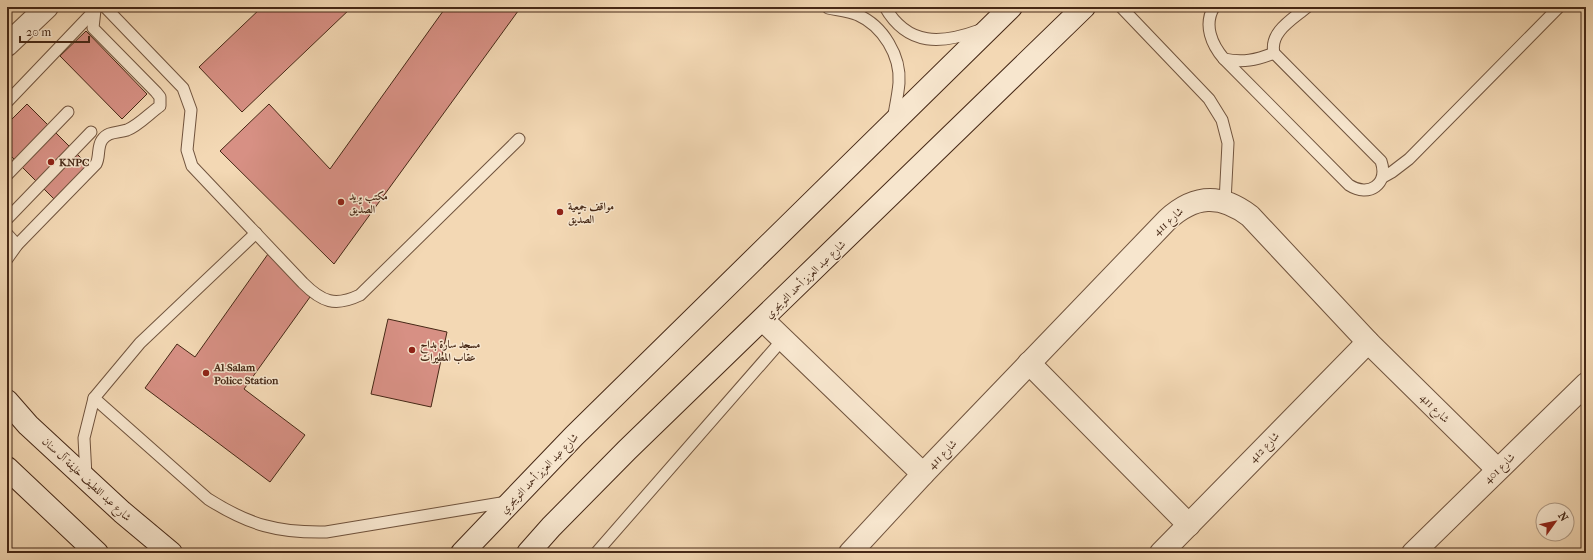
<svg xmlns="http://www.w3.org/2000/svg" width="1593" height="560" font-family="'IM FELL French Canon',Amiri,serif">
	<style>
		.building { fill: #d79084; stroke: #462816 }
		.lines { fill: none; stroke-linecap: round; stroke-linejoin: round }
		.lane-casing { stroke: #71543e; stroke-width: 13 }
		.street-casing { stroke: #71543e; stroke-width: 24 }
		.secondary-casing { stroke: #462816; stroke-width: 24 }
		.lane { stroke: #f7e6ce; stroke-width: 11 }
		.street { stroke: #f7e6ce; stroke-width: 22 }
		.secondary { stroke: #f7e6ce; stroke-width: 22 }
		.poi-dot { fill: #8f2418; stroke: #f7e6ce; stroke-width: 1.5 }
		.labels { text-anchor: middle; stroke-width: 3; stroke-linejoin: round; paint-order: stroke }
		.poi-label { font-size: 11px; font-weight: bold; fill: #462816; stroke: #f7e6ce; text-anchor: start }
		.street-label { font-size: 11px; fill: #462816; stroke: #f7e6ce }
	</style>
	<rect width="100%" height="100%" fill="#f3d8b4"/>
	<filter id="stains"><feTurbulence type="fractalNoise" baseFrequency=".005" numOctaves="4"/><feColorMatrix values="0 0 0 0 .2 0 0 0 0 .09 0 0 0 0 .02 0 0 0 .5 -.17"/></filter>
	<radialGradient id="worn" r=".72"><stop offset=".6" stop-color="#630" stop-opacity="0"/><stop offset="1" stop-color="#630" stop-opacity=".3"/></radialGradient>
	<g class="building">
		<polygon points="262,7 352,7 242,112 199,67"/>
		<polygon points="446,7 521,7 334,264 220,151 269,104 330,169"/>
		<polygon points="86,31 147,94 122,119 60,56"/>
		<polygon points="27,104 95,172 61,206 7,152 7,124"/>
		<polygon points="268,254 310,297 244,389 305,435 270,482 145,388 177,344 195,357"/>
		<polygon points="388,319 447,332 431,407 371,394"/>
	</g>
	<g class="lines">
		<g class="lane-casing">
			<g id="lane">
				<path d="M105,7L183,88L191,110L187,150L192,166L303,283C322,302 335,307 360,295L519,139"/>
				<path d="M885,7C908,47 942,44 980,30"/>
				<polyline points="1121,7 1209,99 1222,120 1228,143 1225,202"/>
				<path d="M1214,7C1203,25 1212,45 1224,59L1349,185C1369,198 1389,184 1381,161L1274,53C1269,32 1293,19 1307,7"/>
				<path d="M828,8C838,10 850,11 858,15C883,26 901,56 899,83C898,95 895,108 893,120"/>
				<path d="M1224,59C1243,63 1256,60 1274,53"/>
				<polyline points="7,102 95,10"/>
				<polyline points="7,175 68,112"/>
				<polyline points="1383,177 1392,172 1409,159 1559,7"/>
				<polyline points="7,219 91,132"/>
				<polyline points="7,234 17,245"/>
				<path d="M7,259L17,245L96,164C100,157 97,147 102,140C108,131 118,133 127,130C138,126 150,113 160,106V97L156,92L93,28L95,10"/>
				<path d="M94,398L208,499C249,525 278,533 326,532L507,502"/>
				<polyline points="86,476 84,438 94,398 140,343 256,233"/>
				<polyline points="596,553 783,339"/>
			</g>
		</g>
		<g class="street-casing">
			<g id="street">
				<polyline points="7,45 47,7"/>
				<polyline points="763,320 923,474"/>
				<polyline points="1029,363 1189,525"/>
				<path d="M850,553L923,474L1167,220C1194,195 1220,193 1250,216L1368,342L1497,469"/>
				<polyline points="1161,553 1368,342"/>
				<polyline points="1413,553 1586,384"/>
			</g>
		</g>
		<g class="secondary-casing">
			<g id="secondary">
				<polyline points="7,401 28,425 122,512 171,553"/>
				<polyline points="7,468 97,553"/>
				<polyline points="462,553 574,436 1011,7"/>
				<polyline points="528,553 551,527 627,450 1084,7"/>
			</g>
		</g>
		<use href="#lane" class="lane"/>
		<use href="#street" class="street"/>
		<use href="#secondary" class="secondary"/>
	</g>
	<g class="poi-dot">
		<circle cx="51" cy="162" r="4"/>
		<circle cx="341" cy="202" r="4"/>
		<circle cx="560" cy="212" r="4"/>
		<circle cx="412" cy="350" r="4"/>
		<circle cx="206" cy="373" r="4"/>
	</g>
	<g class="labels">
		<g class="poi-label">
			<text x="59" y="166">KNPC</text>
			<text x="349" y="200">مكتب بريد<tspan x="349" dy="13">الصدّيق</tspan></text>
			<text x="568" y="210">مواقف جمعية<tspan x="568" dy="13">الصدّيق</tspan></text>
			<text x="420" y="348">مسجد سارة بداح<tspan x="420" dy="13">عقاب المطيرات</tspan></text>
			<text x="214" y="371">Al-Salam<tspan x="214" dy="13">Police Station</tspan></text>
		</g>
		<g class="street-label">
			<text transform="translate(1168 221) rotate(-42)" y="4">شارع 411</text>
			<text transform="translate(805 279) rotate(-44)" y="4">شارع عبد العزيز أحمد التويجري</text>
			<text transform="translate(1435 408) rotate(45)" y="4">شارع 411</text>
			<text transform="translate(1264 447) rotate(-46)" y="4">شارع 412</text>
			<text transform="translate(942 454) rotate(-46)" y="4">شارع 411</text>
			<text transform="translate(1499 468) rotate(-44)" y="4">شارع 401</text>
			<text transform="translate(539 473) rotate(-46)" y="4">شارع عبد العزيز أحمد التويجري</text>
			<text transform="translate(87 479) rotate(43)" y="4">شارع عبد اللطيف خليفة آل سنان</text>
		</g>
	</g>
	<rect width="1593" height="560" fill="none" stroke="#f3d8b4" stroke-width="24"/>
	<rect x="8" y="8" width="1577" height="544" fill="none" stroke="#462816" stroke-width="2"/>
	<rect x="12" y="12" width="1569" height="536" fill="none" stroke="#462816"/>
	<g transform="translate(1555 522) rotate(57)"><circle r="19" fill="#f7e6ce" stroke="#b09a84"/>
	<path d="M0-3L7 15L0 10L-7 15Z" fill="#8f2418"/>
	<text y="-6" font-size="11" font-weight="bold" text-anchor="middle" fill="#462816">N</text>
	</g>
	<path d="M20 36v6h69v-6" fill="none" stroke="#462816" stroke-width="2"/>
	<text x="26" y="36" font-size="12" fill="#462816" stroke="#f7e6ce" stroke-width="3" paint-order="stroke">20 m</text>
	<rect width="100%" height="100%" filter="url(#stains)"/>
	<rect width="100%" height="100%" fill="url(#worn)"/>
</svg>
